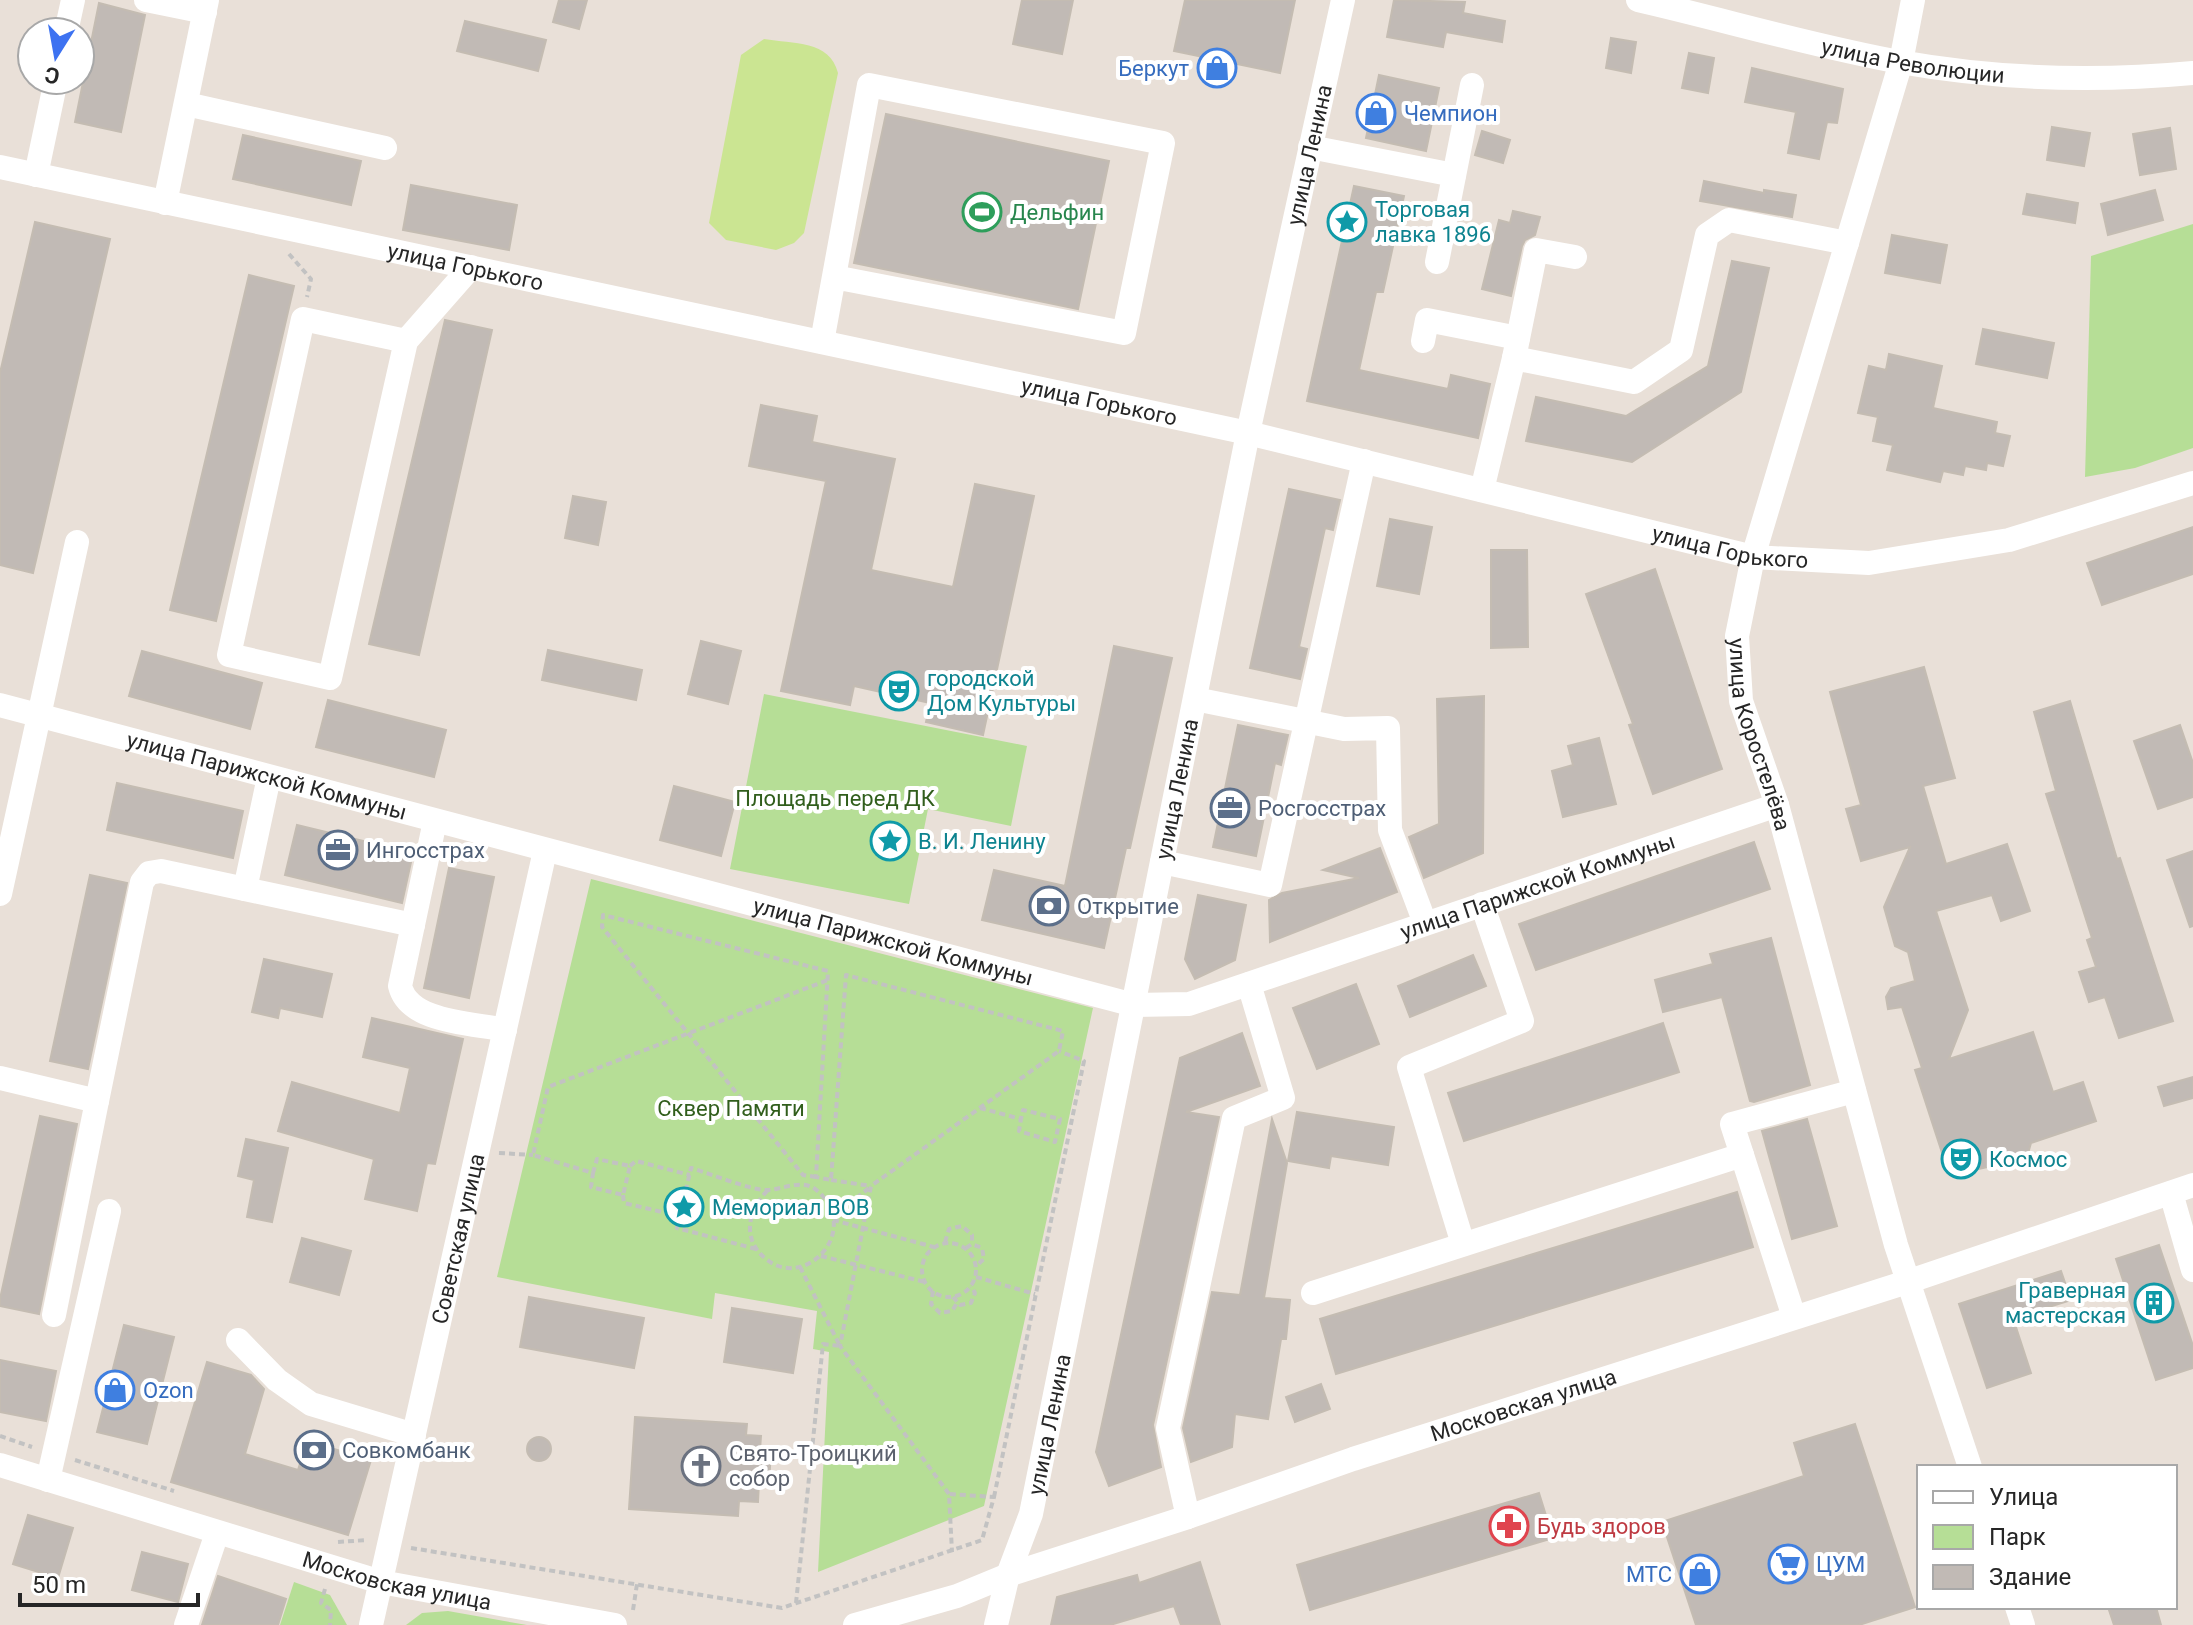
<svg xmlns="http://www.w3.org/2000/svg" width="2193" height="1625" font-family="Roboto,sans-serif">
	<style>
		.green { fill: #b6de96 }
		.pitch { fill: #cbe592 }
		.building { fill: #c1bab5; stroke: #c4bcb2; stroke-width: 2 }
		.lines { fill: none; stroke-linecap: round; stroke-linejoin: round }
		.path { stroke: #c2c2c2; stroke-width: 4; stroke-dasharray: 6 4; stroke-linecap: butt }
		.minor { stroke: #fff; stroke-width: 24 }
		.labels { text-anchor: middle; stroke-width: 8; stroke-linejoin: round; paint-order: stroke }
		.street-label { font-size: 22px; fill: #262626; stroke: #fff }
		.shop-label { font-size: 22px; fill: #366cbe; stroke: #fff; text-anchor: start }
		.culture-label { font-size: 22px; fill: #0d838f; stroke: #fff; text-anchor: start }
		.leisure-label { font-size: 22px; fill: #27864d; stroke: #fff; text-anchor: start }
		.park-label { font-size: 22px; fill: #315e1c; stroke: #fff }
		.service-label { font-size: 22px; fill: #4e5e75; stroke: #fff; text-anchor: start }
		.worship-label { font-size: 22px; fill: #5b616d; stroke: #fff; text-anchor: start }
		.health-label { font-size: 22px; fill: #be3a42; stroke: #fff; text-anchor: start }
	</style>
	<rect width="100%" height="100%" fill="#e9e0d8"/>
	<g class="green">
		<polygon points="2193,224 2193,448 2135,468 2085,477 2091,256"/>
		<polygon points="764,694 1027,746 1011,826 928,809 909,904 730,869"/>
		<polygon points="591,879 1093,1008 984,1506 818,1572 829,1352 813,1349 817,1311 715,1293 712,1319 497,1277"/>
		<polygon points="294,1582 330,1595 347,1625 280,1625"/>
		<polygon points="448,1611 527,1625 406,1625 422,1613"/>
	</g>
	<path class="pitch" d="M764,39C793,44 830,40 838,73L804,233L794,243L776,250L726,240L709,223L741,55Z"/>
	<g class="building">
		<polygon points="559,0 587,0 579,29 553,22"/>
		<polygon points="1022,0 1073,0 1062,54 1013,44"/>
		<polygon points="1185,0 1295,0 1280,73 1174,51"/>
		<polygon points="1394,0 1465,2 1463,13 1505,21 1502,42 1446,32 1443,47 1387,37"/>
		<polygon points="99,3 145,15 121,132 75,122"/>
		<polygon points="465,21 546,40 538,71 457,51"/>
		<polygon points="1611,38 1636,42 1631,73 1606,68"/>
		<polygon points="1689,53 1714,58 1708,93 1682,88"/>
		<polygon points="1752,68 1843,89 1837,123 1827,122 1819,159 1788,153 1796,112 1745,102"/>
		<polygon points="1379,75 1439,88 1426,151 1366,138"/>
		<polygon points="886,114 1109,161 1078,309 854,263"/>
		<polygon points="2052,127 2090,133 2084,166 2047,160"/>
		<polygon points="2170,128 2176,169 2140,175 2133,134"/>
		<polygon points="1482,131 1510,140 1503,163 1475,155"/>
		<polygon points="243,135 361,161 351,205 233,179"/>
		<polygon points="1704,181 1764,193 1764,190 1796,195 1792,217 1700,201"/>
		<polygon points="411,185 517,205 509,250 403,230"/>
		<polygon points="1354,186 1404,196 1383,292 1376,292 1359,370 1448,389 1451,375 1490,384 1478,438 1307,401"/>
		<polygon points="2155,190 2163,220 2108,235 2101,204"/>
		<polygon points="2027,194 2078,203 2075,223 2023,214"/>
		<polygon points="1513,211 1540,217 1535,235 1525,240 1522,246 1511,296 1482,289 1499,220 1510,223"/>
		<polygon points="35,222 110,239 33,573 0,565 0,373"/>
		<polygon points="1892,235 1947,245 1940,283 1885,273"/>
		<polygon points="1732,261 1769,268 1741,392 1632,462 1526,441 1536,397 1626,416 1708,366"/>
		<polygon points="249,275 294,286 216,621 170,610"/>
		<polygon points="445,320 492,330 419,655 369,644"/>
		<polygon points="1983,329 2054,343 2047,378 1976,364"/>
		<polygon points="1889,354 1942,366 1933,408 1997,422 1995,433 2010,436 2003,466 1987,463 1986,470 1965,466 1963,475 1943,471 1940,482 1887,470 1893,445 1873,441 1878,417 1858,413 1869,366 1886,370"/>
		<polygon points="761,405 817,416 812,442 895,459 871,570 953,587 975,484 1034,496 983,735 926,722 930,703 854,686 850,705 781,691 826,481 749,466"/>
		<polygon points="1289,489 1340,500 1333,530 1325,528 1299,647 1307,649 1300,679 1250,668"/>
		<polygon points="573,496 606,502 598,545 565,538"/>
		<polygon points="1390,519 1432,527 1419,594 1377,586"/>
		<polygon points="2193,527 2193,574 2102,605 2087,563"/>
		<polygon points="1491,550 1527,550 1528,647 1491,648"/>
		<polygon points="1655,569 1722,769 1653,794 1629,725 1633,724 1586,594"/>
		<polygon points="701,641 741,651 728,704 688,694"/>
		<polygon points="1114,646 1172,658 1130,848 1126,848 1104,948 982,920 994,870 1065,886"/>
		<polygon points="548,650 642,670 636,700 542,680"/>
		<polygon points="142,651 262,683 250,729 129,696"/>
		<polygon points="1924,667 1955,778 1923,786 1946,864 2007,844 2030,911 2001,921 1992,895 1936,911 1968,1010 1949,1059 2033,1032 2053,1092 2083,1082 2096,1121 2031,1143 2025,1164 2010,1169 2001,1164 1965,1172 1946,1165 1915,1070 1922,1068 1902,1007 1888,1009 1886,997 1891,988 1915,981 1908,952 1895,946 1884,907 1910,847 1861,861 1846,809 1861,805 1830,692"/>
		<polygon points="1484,696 1483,853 1424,878 1409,837 1439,824 1437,699"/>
		<polygon points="328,700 446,730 434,777 316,747"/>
		<polygon points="2070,701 2117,859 2120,858 2173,1021 2119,1038 2105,997 2089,1002 2079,972 2096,967 2087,940 2092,938 2046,794 2056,791 2034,712"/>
		<polygon points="1238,725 1288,735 1281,765 1275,763 1256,856 1213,847"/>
		<polygon points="2180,725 2193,763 2193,797 2158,809 2134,741"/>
		<polygon points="1599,738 1616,804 1563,817 1552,771 1573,765 1568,746"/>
		<polygon points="117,783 243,811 233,858 107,830"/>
		<polygon points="674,786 735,802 721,856 660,840"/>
		<polygon points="297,825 413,853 402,903 285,875"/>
		<polygon points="1754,842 1770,889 1536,970 1519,924"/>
		<polygon points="1380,848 1397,892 1270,942 1269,900 1282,893 1359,878 1323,870"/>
		<polygon points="2193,851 2193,926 2190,927 2167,860"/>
		<polygon points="449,868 494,877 469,998 424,988"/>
		<polygon points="90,875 127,883 88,1069 50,1061"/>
		<polygon points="1198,895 1246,905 1235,960 1195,979 1185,959"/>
		<polygon points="1771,938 1810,1085 1754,1102 1750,1101 1722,997 1663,1012 1655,980 1713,964 1710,954"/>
		<polygon points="1473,955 1486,986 1410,1017 1398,986"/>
		<polygon points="264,959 332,974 322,1017 280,1008 278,1018 252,1012"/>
		<polygon points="1356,984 1379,1044 1317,1069 1293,1008"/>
		<polygon points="372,1018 463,1039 435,1164 427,1163 417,1211 365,1199 374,1159 278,1131 292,1082 400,1113 410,1068 363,1057"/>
		<polygon points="1663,1023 1679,1072 1464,1141 1448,1093"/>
		<polygon points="1242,1033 1260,1086 1186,1112 1219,1117 1153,1425 1161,1467 1109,1486 1096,1452 1180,1058"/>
		<polygon points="2193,1077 2193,1098 2164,1106 2158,1087"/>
		<polygon points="1297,1112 1394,1127 1388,1165 1331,1156 1329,1168 1288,1161"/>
		<polygon points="40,1116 77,1124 39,1314 0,1306 0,1299"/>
		<polygon points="1272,1119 1287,1163 1264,1298 1290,1300 1286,1339 1281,1339 1268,1419 1235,1414 1232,1447 1191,1462 1183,1428 1212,1292 1240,1295"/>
		<polygon points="1807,1119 1837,1226 1792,1239 1762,1131"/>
		<polygon points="246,1139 288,1148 272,1222 247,1217 254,1180 238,1176"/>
		<polygon points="1737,1192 1753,1247 1336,1374 1320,1319"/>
		<polygon points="302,1238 351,1251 339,1295 290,1282"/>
		<polygon points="2159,1245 2193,1346 2193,1368 2156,1380 2116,1259"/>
		<polygon points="2061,1271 2071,1300 2013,1318 2031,1373 1987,1388 1959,1304"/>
		<polygon points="529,1297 644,1318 634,1368 520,1347"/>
		<polygon points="732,1308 802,1319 793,1373 724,1362"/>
		<polygon points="124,1325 174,1337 147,1444 97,1432"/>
		<polygon points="0,1360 56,1371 46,1421 0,1412"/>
		<polygon points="207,1362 251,1375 264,1389 245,1454 298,1470 307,1441 371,1460 348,1535 171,1482"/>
		<polygon points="1321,1384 1330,1409 1295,1422 1286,1397"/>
		<polygon points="635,1417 747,1424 746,1435 761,1436 760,1450 771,1451 769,1483 759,1482 758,1502 739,1501 738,1516 629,1509"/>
		<polygon points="1855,1424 1915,1607 1859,1625 1696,1625 1662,1522 1804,1476 1794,1443"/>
		<circle cx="539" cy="1449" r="12"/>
		<polygon points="1539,1493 1553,1538 1310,1610 1297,1565"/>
		<polygon points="28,1515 73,1528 58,1578 13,1564"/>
		<polygon points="142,1552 188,1564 178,1602 132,1590"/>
		<polygon points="1200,1562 1220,1625 1181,1625 1174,1606 1110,1625 1051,1625 1057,1597 1137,1575 1139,1583"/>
		<polygon points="218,1576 286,1599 278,1625 202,1625"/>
		<polygon points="2108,1607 2156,1607 2161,1625 2114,1625"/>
	</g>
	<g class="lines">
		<g class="path">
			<polyline points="289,254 311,279 307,297"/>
			<polyline points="980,1108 1021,1119 1019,1131 1055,1142 1060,1119 1023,1110 1021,1119"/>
			<polyline points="499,1153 533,1155"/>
			<polyline points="630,1166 636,1161 690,1175"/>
			<polyline points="593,1173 597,1159 630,1166 623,1195 591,1187 593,1173 533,1155 548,1087 828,980"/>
			<polyline points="816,1177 803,1175 602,927 603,915 828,971 816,1177 831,1180 846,975 1063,1031 1059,1051 871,1186 840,1346 949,1494 952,1552"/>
			<polyline points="831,1180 871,1186"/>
			<polyline points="623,1195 624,1203 679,1216"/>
			<polyline points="833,1217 869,1188"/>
			<polyline points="833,1220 934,1247"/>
			<polyline points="945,1242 949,1229 962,1226 972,1235 972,1244"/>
			<circle cx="949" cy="1270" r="27"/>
			<polyline points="966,1248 972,1244 982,1248 984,1259 976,1266"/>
			<path d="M756,1249L677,1228L691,1168C709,1173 752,1191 768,1190C791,1188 810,1173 828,1204C851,1242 801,1288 766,1259C741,1239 748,1210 768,1190"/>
			<polyline points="821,1256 925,1282"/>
			<polyline points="800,1267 839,1344"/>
			<polyline points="976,1277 1035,1294"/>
			<polyline points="933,1291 931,1304 940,1313 952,1311 957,1303"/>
			<polyline points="953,1297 960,1305 971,1303 975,1293 971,1286"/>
			<polyline points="0,1436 32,1447"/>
			<polyline points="75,1460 174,1491"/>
			<polyline points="994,1497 1084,1061 1059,1051"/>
			<polyline points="338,1542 367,1540"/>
			<polyline points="411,1548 782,1608 982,1540 994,1497 949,1494"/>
			<polyline points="325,1589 321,1603 331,1610 330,1625"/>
			<polyline points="796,1603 823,1344 840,1346"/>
			<polyline points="633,1610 637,1584"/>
		</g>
		<g class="minor">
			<polyline points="146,0 205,12"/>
			<path id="s1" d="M1638,0C1725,20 1812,46 1900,62C1996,79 2096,82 2193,73"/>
			<path id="s2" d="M1913,0L1901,62L1753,557L1737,636L1741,701L1777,805L1896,1245L1970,1467"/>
			<polyline points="66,32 73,0"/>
			<polyline points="186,104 385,148"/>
			<polyline points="1310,147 1454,175"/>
			<path id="s3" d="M0,167L1248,433L1753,557L1869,563L2009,540L2193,483"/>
			<polyline points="36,175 56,80"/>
			<polyline points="165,203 207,0"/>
			<polyline points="1437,262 1472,85"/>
			<polyline points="406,341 303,319 229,655 330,678 406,341 471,267"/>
			<polyline points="1423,341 1427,320 1518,338"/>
			<polyline points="822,342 869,85 1163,143 1124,333 834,277"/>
			<polyline points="1514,358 1536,250 1575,257"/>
			<polyline points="1482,490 1514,358 1634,382 1681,350 1707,235 1729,220 1847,243"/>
			<polyline points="1195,699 1344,729 1388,728 1390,830 1425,923"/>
			<path id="s4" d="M0,705L1134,1005L1189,1004L1777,805"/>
			<path d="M435,821L400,986C409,1023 473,1023 505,1030"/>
			<polyline points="1162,862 1270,885 1364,461"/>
			<polyline points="245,889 269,777"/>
			<polyline points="0,894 77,542"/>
			<polyline points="0,1078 97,1101 142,882 149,873 161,871 413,925"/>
			<polyline points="1742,1155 1732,1124 1854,1091"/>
			<polyline points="2171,1193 2193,1270"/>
			<polyline points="1463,1244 1409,1067 1522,1021 1482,904"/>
			<polyline points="1313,1293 1742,1155 1794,1317"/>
			<polyline points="54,1315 97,1101"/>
			<polyline points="238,1340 277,1380 311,1404 414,1435"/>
			<path id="s5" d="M0,1465L381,1582L615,1625"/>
			<polyline points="48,1480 109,1211"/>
			<polyline points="1188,1517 1168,1428 1234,1118 1283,1098 1249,984"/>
			<polyline points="2017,1607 2023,1625"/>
			<polyline points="186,1625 217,1533"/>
			<path id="s6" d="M371,1625L545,851"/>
			<path id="s7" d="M855,1625L957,1596L1008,1575L1188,1517L1353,1459L1907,1282L2193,1185"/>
			<path id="s8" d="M996,1625L1008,1575L1031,1514L1248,433L1343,0"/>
		</g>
	</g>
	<defs>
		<g id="shop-ring" transform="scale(2)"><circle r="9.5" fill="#fff" stroke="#3f7fe0" stroke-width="1.5"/><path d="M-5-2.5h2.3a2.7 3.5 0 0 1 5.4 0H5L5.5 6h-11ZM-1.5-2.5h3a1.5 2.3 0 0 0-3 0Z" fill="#3f7fe0"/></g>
		<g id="stadium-ring" transform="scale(2)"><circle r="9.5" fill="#fff" stroke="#2e9e5b" stroke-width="1.5"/><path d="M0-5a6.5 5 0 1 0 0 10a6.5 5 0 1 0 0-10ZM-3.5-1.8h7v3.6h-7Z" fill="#2e9e5b"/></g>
		<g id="sight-ring" transform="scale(2)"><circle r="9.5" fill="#fff" stroke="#0f9aa8" stroke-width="1.5"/><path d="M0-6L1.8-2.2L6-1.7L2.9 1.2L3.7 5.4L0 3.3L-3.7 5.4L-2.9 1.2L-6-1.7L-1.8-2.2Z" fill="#0f9aa8"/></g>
		<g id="theatre-ring" transform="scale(2)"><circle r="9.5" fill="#fff" stroke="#0f9aa8" stroke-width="1.5"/><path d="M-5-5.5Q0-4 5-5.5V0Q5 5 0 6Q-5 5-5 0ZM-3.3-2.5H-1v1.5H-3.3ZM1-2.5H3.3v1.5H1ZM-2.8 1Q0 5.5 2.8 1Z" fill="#0f9aa8"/></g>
		<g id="office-ring" transform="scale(2)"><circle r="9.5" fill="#fff" stroke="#5c6f8a" stroke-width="1.5"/><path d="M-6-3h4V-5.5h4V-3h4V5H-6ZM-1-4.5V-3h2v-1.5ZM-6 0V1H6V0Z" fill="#5c6f8a"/></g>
		<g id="bank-ring" transform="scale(2)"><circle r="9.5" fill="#fff" stroke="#5c6f8a" stroke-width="1.5"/><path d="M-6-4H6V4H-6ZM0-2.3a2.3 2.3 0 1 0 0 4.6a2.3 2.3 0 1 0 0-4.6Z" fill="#5c6f8a"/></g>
		<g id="building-ring" transform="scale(2)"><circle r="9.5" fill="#fff" stroke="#0f9aa8" stroke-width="1.5"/><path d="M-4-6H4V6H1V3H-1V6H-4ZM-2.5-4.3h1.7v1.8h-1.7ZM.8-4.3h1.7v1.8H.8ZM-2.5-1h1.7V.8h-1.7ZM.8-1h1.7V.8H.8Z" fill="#0f9aa8"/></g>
		<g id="church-ring" transform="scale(2)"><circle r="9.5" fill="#fff" stroke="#6b7280" stroke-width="1.5"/><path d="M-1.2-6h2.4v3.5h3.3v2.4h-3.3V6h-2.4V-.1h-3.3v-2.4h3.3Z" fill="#6b7280"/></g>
		<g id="pharmacy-ring" transform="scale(2)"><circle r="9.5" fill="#fff" stroke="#e0444e" stroke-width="1.5"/><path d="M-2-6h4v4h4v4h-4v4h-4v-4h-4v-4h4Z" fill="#e0444e"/></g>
		<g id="supermarket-ring" transform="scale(2)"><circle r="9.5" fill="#fff" stroke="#3f7fe0" stroke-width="1.5"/><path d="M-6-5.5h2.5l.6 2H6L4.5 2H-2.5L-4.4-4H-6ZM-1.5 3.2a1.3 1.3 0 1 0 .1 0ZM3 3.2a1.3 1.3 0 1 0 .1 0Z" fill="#3f7fe0"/></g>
	</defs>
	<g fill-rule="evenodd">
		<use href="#shop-ring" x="1217" y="68"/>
		<use href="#shop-ring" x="1376" y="113"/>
		<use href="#stadium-ring" x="982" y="212"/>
		<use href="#sight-ring" x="1347" y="222"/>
		<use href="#theatre-ring" x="899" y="691"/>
		<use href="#office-ring" x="1230" y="808"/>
		<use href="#sight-ring" x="890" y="841"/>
		<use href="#office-ring" x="338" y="850"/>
		<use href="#bank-ring" x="1049" y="906"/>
		<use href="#theatre-ring" x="1961" y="1159"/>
		<use href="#sight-ring" x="684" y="1207"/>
		<use href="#building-ring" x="2154" y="1303"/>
		<use href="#shop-ring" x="115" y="1390"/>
		<use href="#bank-ring" x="314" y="1450"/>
		<use href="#church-ring" x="701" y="1466"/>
		<use href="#pharmacy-ring" x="1509" y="1526"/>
		<use href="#supermarket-ring" x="1788" y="1564"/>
		<use href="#shop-ring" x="1700" y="1574"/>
	</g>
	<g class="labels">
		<g class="street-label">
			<text dy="8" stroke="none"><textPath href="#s1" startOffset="282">улица Революции</textPath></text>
			<text dy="8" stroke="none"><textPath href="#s8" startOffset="1504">улица Ленина</textPath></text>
			<text dy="8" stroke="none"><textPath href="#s3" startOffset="476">улица Горького</textPath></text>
			<text dy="8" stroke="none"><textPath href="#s3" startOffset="1124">улица Горького</textPath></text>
			<text dy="8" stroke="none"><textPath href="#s3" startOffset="1772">улица Горького</textPath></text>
			<text dy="8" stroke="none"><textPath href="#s2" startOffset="762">улица Коростелёва</textPath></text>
			<text dy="8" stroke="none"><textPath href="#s4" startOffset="276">улица Парижской Коммуны</textPath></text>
			<text dy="8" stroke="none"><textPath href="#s8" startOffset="856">улица Ленина</textPath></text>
			<text dy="8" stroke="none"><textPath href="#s4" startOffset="1596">улица Парижской Коммуны</textPath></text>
			<text dy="8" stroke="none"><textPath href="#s4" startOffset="924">улица Парижской Коммуны</textPath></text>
			<text dy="8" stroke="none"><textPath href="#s6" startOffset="396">Советская улица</textPath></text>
			<text dy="8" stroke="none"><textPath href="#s7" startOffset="704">Московская улица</textPath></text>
			<text dy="8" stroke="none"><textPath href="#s8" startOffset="208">улица Ленина</textPath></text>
			<text dy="8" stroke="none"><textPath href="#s5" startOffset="414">Московская улица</textPath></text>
		</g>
		<g class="shop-label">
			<text x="1189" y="76" text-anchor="end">Беркут</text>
			<text x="1404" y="121">Чемпион</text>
			<text x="143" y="1398">Ozon</text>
			<text x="1816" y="1572">ЦУМ</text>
			<text x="1672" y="1582" text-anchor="end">МТС</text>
		</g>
		<g class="culture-label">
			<text x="1375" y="217">Торговая<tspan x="1375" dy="25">лавка 1896</tspan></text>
			<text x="927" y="686">городской<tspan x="927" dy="25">Дом Культуры</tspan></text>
			<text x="918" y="849">В. И. Ленину</text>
			<text x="1989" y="1167">Космос</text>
			<text x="712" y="1215">Мемориал ВОВ</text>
			<text x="2126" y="1298" text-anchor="end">Граверная<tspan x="2126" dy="25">мастерская</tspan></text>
		</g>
		<g class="leisure-label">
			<text x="1010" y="220">Дельфин</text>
		</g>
		<g class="park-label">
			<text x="835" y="806">Площадь перед ДК</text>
			<text x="731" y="1116">Сквер Памяти</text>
		</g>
		<g class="service-label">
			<text x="1258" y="816">Росгосстрах</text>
			<text x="366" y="858">Ингосстрах</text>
			<text x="1077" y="914">Открытие</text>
			<text x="342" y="1458">Совкомбанк</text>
		</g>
		<g class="worship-label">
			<text x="729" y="1461">Свято-Троицкий<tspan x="729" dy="25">собор</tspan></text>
		</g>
		<g class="health-label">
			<text x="1537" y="1534">Будь здоров</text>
		</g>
	</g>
	<rect x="1917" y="1465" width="260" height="144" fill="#ffffff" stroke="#a8a8a8" stroke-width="2"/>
	<rect x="1933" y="1491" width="40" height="12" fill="#ffffff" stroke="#a8a8a8" stroke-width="2"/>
	<text x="1989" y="1505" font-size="24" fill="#262626">Улица</text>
	<rect x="1933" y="1525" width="40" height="24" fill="#b6de96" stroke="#a8a8a8" stroke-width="2"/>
	<text x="1989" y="1545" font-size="24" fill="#262626">Парк</text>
	<rect x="1933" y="1565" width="40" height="24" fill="#c1bab5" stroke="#a8a8a8" stroke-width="2"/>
	<text x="1989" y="1585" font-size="24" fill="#262626">Здание</text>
	<g transform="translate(56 56) rotate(191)"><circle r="38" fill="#ffffff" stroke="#a8a8a8" stroke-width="2"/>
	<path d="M0-6L14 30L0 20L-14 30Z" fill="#3d72f1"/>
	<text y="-12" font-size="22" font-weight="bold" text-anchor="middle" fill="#262626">С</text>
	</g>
	<path d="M20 1593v12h178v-12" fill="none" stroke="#262626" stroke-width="4"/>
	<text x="32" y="1593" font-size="24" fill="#262626" stroke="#ffffff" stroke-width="6" paint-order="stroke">50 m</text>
</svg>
